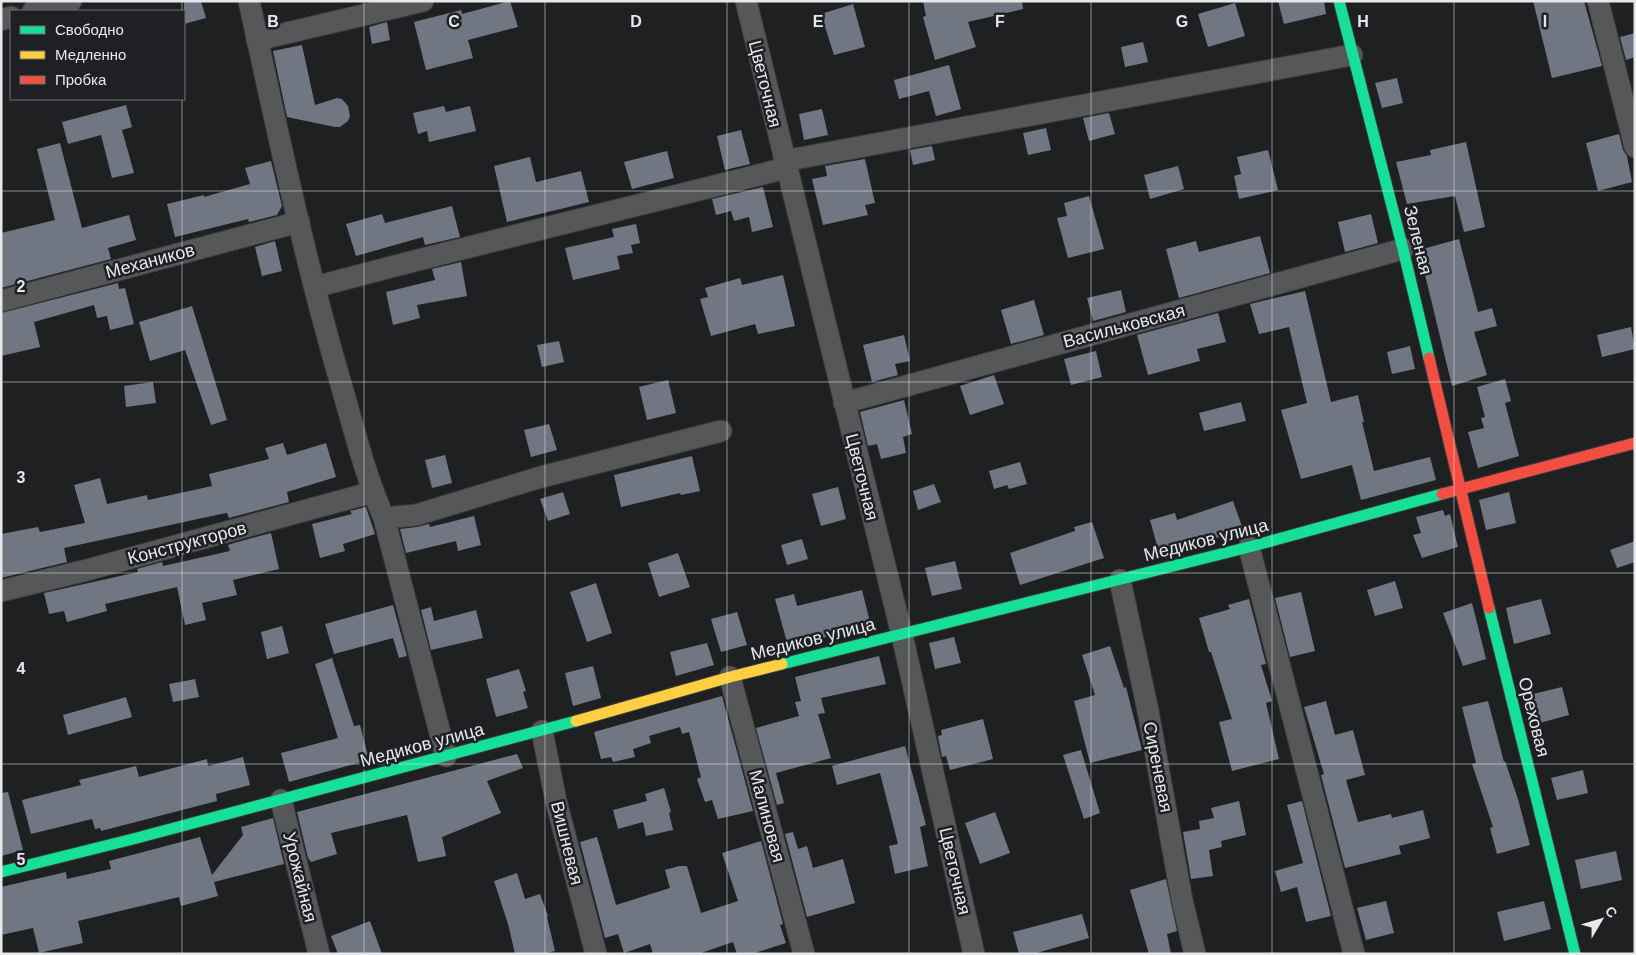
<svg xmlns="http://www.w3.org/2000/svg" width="1636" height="955" font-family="Helvetica,sans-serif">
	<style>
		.building { fill: #717683 }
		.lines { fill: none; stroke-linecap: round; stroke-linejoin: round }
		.street-casing { stroke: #393a3b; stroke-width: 23 }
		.fast-casing { stroke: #393a3b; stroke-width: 13 }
		.slow-casing { stroke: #393a3b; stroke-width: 13 }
		.jam-casing { stroke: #393a3b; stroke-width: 13 }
		.street { stroke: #565758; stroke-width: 21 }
		.fast { stroke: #16e098; stroke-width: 11 }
		.slow { stroke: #ffcf43; stroke-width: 11 }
		.jam { stroke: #f24e42; stroke-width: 11 }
		.grid { fill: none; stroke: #e7e8ea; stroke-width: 1; stroke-opacity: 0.55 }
		.labels { text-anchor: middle; stroke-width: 5; stroke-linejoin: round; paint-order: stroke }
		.street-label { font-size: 18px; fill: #e7e8ea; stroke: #1e2023 }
		.grid-label { font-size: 16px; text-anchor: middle; font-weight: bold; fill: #e7e8ea; stroke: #1e2023; stroke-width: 5; stroke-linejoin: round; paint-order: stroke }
	</style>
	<rect width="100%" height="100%" fill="#1f2022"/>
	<g class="building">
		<polygon points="184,1 201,1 206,18 184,24"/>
		<polygon points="510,1 518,27 468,40 473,58 426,70 414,22 461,10 462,14"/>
		<polygon points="923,1 1022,1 1023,9 968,22 976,47 935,60 923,17 926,16"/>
		<polygon points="1278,1 1324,1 1326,14 1284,24"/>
		<polygon points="1533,1 1584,1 1602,66 1552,78"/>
		<polygon points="1235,3 1245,36 1208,47 1198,14"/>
		<polygon points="853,4 865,47 834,55 821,14"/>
		<polygon points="387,22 390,40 372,44 369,27"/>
		<polygon points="1635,33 1635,57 1626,60 1620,37"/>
		<polygon points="1143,42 1148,62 1125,67 1121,47"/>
		<polygon points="302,45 315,105 337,98 342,99 348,106 350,116 348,121 340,127 335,127 287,117 273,51"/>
		<polygon points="949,65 961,109 936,116 929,91 899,99 894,80"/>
		<polygon points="1397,78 1403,103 1382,108 1375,83"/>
		<polygon points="126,105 132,127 122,130 134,173 112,178 101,135 68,144 62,122"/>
		<polygon points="444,106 446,112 470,106 476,131 429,142 427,131 418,134 413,113"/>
		<polygon points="822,109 828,135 804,140 799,114"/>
		<polygon points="1109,113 1115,134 1089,141 1083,118"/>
		<polygon points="1046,128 1051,150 1028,155 1023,133"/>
		<polygon points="741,130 750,164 725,170 717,136"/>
		<polygon points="1619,134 1623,150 1627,156 1632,182 1598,191 1586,143"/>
		<polygon points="1466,142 1485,227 1464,232 1455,196 1407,204 1396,162 1431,155 1430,150"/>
		<polygon points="60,143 82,228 129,215 136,240 108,248 111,259 1,288 1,233 55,220 37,149"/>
		<polygon points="932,146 935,160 913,165 910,150"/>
		<polygon points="1268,150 1278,190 1239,199 1234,176 1241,174 1237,157"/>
		<polygon points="667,151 674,178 632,189 624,162"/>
		<polygon points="530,157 536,182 581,171 589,202 507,222 494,166"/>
		<polygon points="865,159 875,203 865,205 868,215 823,225 812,179 827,176 825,166"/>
		<polygon points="271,161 282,206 277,215 249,222 248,219 175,237 167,204 204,195 204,197 250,184 245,168"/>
		<polygon points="1178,166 1184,189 1150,199 1144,175"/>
		<polygon points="763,187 773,227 752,232 749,217 734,221 731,211 716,215 712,199"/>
		<polygon points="1089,196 1104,249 1068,258 1057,218 1067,216 1064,203"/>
		<polygon points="452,206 460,237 425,245 423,237 356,256 346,224 382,214 385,223"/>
		<polygon points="1371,214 1378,243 1345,252 1338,222"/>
		<polygon points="636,224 640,243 631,245 633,253 617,256 620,269 573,280 565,248 614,237 612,229"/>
		<polygon points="1260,236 1270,273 1179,298 1166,249 1196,241 1199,252"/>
		<polygon points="1459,239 1478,312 1492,308 1497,326 1474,332 1487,375 1452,386 1419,250"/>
		<polygon points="275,241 282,271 262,276 255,247"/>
		<polygon points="461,262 467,296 417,305 420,318 393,325 386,292 435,280 432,269"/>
		<polygon points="783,275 795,326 758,334 755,324 711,336 700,299 708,297 705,288 740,278 742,285"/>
		<polygon points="118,283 119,289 125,288 134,324 110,330 107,316 97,318 94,305 34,322 40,347 1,356 1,313"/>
		<polygon points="1121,290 1126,312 1093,321 1087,298"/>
		<polygon points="1305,291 1331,402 1358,395 1364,422 1362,422 1374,471 1430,457 1436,480 1361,500 1352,465 1301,479 1281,410 1307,403 1289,327 1259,334 1250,304"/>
		<polygon points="1034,300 1044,335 1011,344 1001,310"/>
		<polygon points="192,306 227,420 211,425 185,350 150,361 139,322"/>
		<polygon points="1218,313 1226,342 1197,349 1200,361 1148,375 1137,335"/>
		<polygon points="1631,327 1635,349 1602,357 1597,335"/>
		<polygon points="904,335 910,361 895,364 898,375 872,382 863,345"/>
		<polygon points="559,341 564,362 542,367 537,345"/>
		<polygon points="1410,346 1415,369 1392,374 1387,352"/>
		<polygon points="1096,351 1102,377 1071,385 1064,359"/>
		<polygon points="994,375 1004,404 970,415 960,386"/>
		<polygon points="1505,379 1511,401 1505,403 1519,456 1478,468 1468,432 1484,428 1481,418 1485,417 1477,387"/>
		<polygon points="668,380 676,413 647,420 639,387"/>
		<polygon points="153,382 156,403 126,407 124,386"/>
		<polygon points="904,400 912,434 903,437 906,453 881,459 877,444 868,446 860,412"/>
		<polygon points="1241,402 1246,421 1204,431 1199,413"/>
		<polygon points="549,424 557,450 531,457 524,430"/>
		<polygon points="283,443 287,455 326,443 336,477 287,492 289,502 229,518 227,513 221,514 64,548 67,562 1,578 1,534 38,527 40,532 85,523 74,485 100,478 107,504 147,495 148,500 212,486 209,474 269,459 265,448"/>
		<polygon points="445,455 452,483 432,488 425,460"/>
		<polygon points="692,456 700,491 681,495 680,493 621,507 614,475"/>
		<polygon points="1020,462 1027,484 1009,489 1007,485 994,489 989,471"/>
		<polygon points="934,484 941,502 918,510 913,491"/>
		<polygon points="838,487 846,519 821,526 812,494"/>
		<polygon points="563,492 570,514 548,521 540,499"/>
		<polygon points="1509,492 1516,523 1486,530 1479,500"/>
		<polygon points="1233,501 1243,529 1204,542 1159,553 1150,520 1175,513 1177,520"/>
		<polygon points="366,507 375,534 343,544 345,551 320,558 312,524 352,514 350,511"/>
		<polygon points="1443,510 1445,516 1450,514 1458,547 1422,558 1413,535 1421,533 1416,517"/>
		<polygon points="474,516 481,545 458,551 456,541 406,553 400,529 417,527 429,524 430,527"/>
		<polygon points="1092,522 1104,558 1020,585 1010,553 1075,531 1074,527"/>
		<polygon points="271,533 279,569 233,580 237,595 202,603 206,620 185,625 177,587 105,604 107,611 67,622 64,611 49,614 44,593 138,572 137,569 162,562 163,566 230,551 228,545 234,543"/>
		<polygon points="802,539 808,559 787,565 781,545"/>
		<polygon points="1635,541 1635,562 1617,568 1610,550"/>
		<polygon points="678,553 690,587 659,597 648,563"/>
		<polygon points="955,561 962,589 932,596 925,568"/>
		<polygon points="1395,581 1403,608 1375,616 1367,590"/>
		<polygon points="596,583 612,633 587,642 570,592"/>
		<polygon points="862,590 871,626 788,646 775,599 794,594 797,606"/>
		<polygon points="1301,592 1315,651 1290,657 1275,598"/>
		<polygon points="1249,599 1266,664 1261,665 1272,701 1266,703 1279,759 1232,771 1219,722 1232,719 1211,652 1209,652 1199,618 1230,609 1228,605"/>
		<polygon points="1541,599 1551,634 1514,644 1506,608"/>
		<polygon points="1472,603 1486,659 1463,666 1443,613"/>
		<polygon points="393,605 407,656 399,658 393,638 334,654 325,624"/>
		<polygon points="431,607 434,621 476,610 483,638 431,650 421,610"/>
		<polygon points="737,612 747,645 721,652 711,619"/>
		<polygon points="282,626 289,653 267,659 261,632"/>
		<polygon points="954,637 961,663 935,669 929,643"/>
		<polygon points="707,643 714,665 676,676 670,652"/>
		<polygon points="1110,646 1124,688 1126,687 1142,750 1090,763 1074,701 1095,695 1082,655"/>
		<polygon points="879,656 886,684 821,698 825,713 818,714 831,758 776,773 784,803 777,805 756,728 799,716 795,702 801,701 795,677"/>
		<polygon points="332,658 354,726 360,725 369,760 289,782 281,753 338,738 315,664"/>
		<polygon points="593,666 601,698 573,706 565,673"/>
		<polygon points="519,669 526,691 523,692 528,708 496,717 486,679"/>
		<polygon points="195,679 199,697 173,702 169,684"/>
		<polygon points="1562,687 1569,715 1536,724 1529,695"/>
		<polygon points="722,696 753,811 718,819 712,800 705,802 697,779 701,777 689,732 682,734 680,727 649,736 651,743 633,749 635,757 613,762 611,757 601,759 594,732"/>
		<polygon points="126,697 132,717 68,735 63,715"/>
		<polygon points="1326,701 1335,735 1353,730 1365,775 1346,780 1358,822 1391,814 1392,818 1423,810 1430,838 1399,846 1401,854 1345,868 1321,775 1324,774 1304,707"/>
		<polygon points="1488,701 1504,762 1505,761 1518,799 1530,845 1497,854 1490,828 1493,827 1472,764 1476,763 1462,707"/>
		<polygon points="983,719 993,759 950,770 946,756 942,757 938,736 942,735 941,730"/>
		<polygon points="905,746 926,825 920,827 928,866 895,874 889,846 898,844 880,773 837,785 832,766"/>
		<polygon points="1081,750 1100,813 1084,819 1063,755"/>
		<polygon points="517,754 523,768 487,781 501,813 442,837 446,856 418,862 407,815 331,833 337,854 311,862 308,858 297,812"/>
		<polygon points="243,757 250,785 216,794 217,801 101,831 100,828 95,829 92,819 31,834 22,800 81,785 79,780 136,766 139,777 207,759 208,766"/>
		<polygon points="1583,770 1588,793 1557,800 1551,778"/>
		<polygon points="664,788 671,812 669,813 673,830 646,836 643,822 618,829 613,810 647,801 645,794"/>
		<polygon points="8,792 23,850 1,856 1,793"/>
		<polygon points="1239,801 1246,835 1221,841 1222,847 1209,850 1213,876 1191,879 1183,832 1200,829 1199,821 1214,818 1211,808"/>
		<polygon points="1302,801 1331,916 1306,922 1297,887 1281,892 1275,871 1303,863 1287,805"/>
		<polygon points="995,812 1010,853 980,864 965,823"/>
		<polygon points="273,818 284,864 214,882 218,896 181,906 179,897 78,921 83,943 39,953 33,928 1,935 1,887 66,872 67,879 111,869 109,861 200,837 212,875 243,835 241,827"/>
		<polygon points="793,832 798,849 807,846 813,868 843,859 855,903 807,917 785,834"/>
		<polygon points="597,837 616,905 670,888 665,870 679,866 687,866 701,913 738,901 722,853 761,841 783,924 780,925 786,943 752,954 737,954 733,942 698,954 653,954 650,944 624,953 618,934 605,938 580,842"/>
		<polygon points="1616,851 1622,880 1581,889 1575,860"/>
		<polygon points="517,873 525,899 540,894 548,916 547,917 555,951 543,954 515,954 508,924 494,881"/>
		<polygon points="1166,879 1177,931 1167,934 1171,954 1149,954 1130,890"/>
		<polygon points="1386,901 1394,933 1366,940 1357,908"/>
		<polygon points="1544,901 1551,929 1504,941 1497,912"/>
		<polygon points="1082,914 1089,938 1033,954 1019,954 1013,932"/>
		<polygon points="370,921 382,954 338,954 331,936"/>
	</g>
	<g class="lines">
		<g class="street-casing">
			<g id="street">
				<path d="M249,1C277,129 304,258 341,384C354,429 365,475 384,518L446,756"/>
				<polyline points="746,1 902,635 974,954"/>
				<polyline points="1598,1 1635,147"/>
				<polyline points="33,11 71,1"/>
				<polyline points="1,20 11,17"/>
				<polyline points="257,40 423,1"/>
				<polyline points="784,161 1352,55"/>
				<path d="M315,287C471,245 629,208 786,168"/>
				<polyline points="1,301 299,222"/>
				<polyline points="844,403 1403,249"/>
				<polyline points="384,518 416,515 541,477 721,431"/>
				<polyline points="1249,547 1354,954"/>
				<polyline points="1120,580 1148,711 1182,900 1195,954"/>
				<polyline points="1,591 87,570 373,492"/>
				<polyline points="730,677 804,954"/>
				<polyline points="542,731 556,801 596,954"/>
				<polyline points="281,800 319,954"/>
			</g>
		</g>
		<g class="fast-casing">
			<g id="fast">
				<polyline points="1339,1 1403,249 1429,358"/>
				<polyline points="1489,608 1575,954"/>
				<polyline points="782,664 1249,547 1442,494"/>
				<polyline points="1,872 133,839 576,721"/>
			</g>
		</g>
		<g class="slow-casing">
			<polyline id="slow" points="576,721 730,677 782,664"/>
		</g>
		<g class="jam-casing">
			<g id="jam">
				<polyline points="1429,358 1489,608"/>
				<polyline points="1442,494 1635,443"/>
			</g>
		</g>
		<use href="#street" class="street"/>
		<use href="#fast" class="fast"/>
		<use href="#slow" class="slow"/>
		<use href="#jam" class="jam"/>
	</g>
	<path class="grid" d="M182,1V11M364,1V954M545,1V954M727,1V954M909,1V954M1091,1V954M1272,1V954M1454,1V954M182,99V954M1,191H1635M1,382H1635M1,573H1635M1,764H1635"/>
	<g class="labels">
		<g class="street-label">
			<text transform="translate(765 84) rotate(76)" y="6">Цветочная</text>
			<text transform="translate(1418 240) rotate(76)" y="6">Зеленая</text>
			<text transform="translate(150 261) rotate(-15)" y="6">Механиков</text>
			<text transform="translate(1124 326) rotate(-15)" y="6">Васильковская</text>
			<text transform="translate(862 477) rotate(76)" y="6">Цветочная</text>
			<text transform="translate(1206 540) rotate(-14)" y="6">Медиков улица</text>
			<text transform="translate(187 543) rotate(-15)" y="6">Конструкторов</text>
			<text transform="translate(813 639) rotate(-14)" y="6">Медиков улица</text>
			<text transform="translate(1534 717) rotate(76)" y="6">Ореховая</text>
			<text transform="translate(422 745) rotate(-15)" y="6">Медиков улица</text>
			<text transform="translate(1158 767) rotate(79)" y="6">Сиреневая</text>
			<text transform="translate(767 816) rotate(75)" y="6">Малиновая</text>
			<text transform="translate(567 843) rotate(76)" y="6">Вишневая</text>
			<text transform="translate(955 871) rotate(77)" y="6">Цветочная</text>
			<text transform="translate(300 877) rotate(76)" y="6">Урожайная</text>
		</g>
	</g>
	<g class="grid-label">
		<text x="273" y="27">B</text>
		<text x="454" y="27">C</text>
		<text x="636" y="27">D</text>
		<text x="818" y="27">E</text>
		<text x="1000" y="27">F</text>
		<text x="1182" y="27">G</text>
		<text x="1363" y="27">H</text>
		<text x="1545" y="27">I</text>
		<text x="21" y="292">2</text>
		<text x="21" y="483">3</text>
		<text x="21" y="674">4</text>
		<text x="21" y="865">5</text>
	</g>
	<rect width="1636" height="955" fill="none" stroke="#e7e8ea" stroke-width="5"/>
	<rect x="10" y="10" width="175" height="90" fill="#1e2023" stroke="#6e7073"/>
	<rect x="20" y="26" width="25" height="8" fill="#16e098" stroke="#6e7073"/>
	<text x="55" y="35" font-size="15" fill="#e7e8ea">Свободно</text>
	<rect x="20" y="51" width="25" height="8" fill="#ffcf43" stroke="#6e7073"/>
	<text x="55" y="60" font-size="15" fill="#e7e8ea">Медленно</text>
	<rect x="20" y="76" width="25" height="8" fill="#f24e42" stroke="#6e7073"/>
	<text x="55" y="85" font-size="15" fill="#e7e8ea">Пробка</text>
	<g transform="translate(1601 920) rotate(52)" stroke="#1e2023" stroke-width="4" paint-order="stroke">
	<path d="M0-4L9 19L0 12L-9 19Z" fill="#e7e8ea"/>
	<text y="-8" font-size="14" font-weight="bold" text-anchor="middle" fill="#e7e8ea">С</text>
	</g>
</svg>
